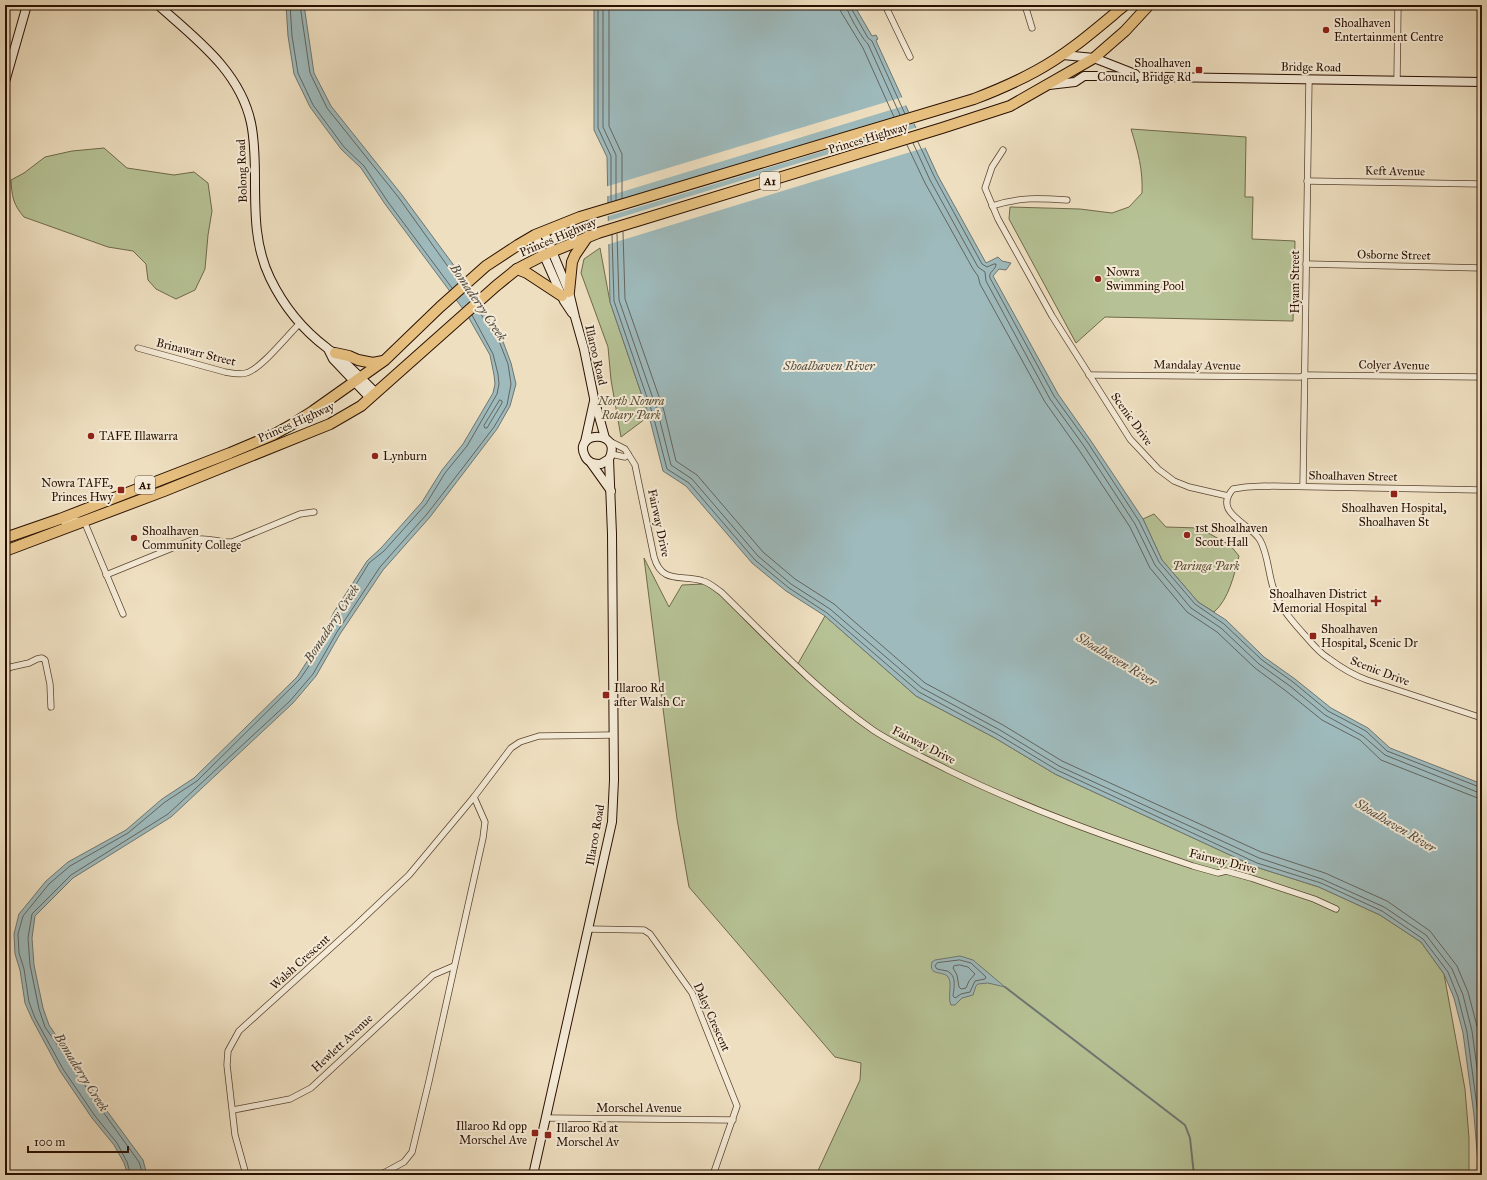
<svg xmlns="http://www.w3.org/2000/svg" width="1487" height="1180" font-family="'IM FELL Great Primer',serif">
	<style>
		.green { fill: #b6c295; stroke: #70694a }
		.water { fill: #9ebabc; stroke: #6f7671 }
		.pier { fill: #eedfc0 }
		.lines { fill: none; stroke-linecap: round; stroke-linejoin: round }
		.shore { stroke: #64655e; stroke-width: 1 }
		.stream { stroke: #6f7671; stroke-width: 2 }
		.street-casing { stroke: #5a4430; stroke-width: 7 }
		.secondary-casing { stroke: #291000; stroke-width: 10 }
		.highway-casing { stroke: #291000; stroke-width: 12 }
		.street { stroke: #f4ead6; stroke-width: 5.5 }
		.secondary { stroke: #f4ead6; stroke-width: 8 }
		.highway { stroke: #e7c080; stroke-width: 10 }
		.poi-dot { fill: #8f2418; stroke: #f4ead6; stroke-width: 1.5 }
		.labels { text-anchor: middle; stroke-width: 4; stroke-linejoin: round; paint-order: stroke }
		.shield { fill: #f4ead6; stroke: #665140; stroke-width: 1 }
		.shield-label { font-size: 11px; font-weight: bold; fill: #291000 }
		.poi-label { font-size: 12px; fill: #291000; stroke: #f4ead6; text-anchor: start }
		.street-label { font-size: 12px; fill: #291000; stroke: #f4ead6 }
		.park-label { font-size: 12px; font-style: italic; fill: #5a4e34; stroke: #f4ead6 }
		.water-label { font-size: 13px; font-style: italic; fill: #524c42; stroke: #f4ead6 }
	</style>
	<rect width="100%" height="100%" fill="#eedfc0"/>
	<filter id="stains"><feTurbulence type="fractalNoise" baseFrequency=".005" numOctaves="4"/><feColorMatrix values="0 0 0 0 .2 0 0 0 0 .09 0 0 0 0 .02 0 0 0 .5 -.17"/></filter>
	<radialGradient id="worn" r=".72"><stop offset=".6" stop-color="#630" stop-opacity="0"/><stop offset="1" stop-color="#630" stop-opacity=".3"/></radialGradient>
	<g class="green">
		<path d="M1131,129L1246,137L1245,197H1253L1252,239L1295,241L1293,321L1105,317L1076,343L1009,219L1010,207L1080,209L1112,213L1129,207L1142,193C1143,169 1138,152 1131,129Z"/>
		<path d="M104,148L127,168L174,175L194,172L208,183L212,211L208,235L205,269L195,290L176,299L156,289L148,280L146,264L133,251L108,247L24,217C13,204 12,197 11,180L24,173L45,157L72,151Z"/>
		<polygon points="600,248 610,302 649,416 621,437 611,380 608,347 581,273 584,259"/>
		<path d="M1154,514L1166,527L1199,528L1230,545L1239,556C1234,575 1229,599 1214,612L1198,602L1162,560L1143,519Z"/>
		<polygon points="644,558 669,607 682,585 704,584 720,594 795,669 825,616 916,696 995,738 1055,774 1256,867 1319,887 1380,915 1421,942 1444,974 1465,1089 1469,1138 1469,1175 816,1175 860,1080 861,1063 835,1057 689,887 677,819"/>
	</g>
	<g class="water">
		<polygon points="286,5 304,5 314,73 331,106 402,195 458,271 502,339 511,363 516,384 510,406 497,429 430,517 383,570 340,634 316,676 293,703 171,817 73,878 35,916 32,938 34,965 43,1008 49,1025 104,1107 143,1160 147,1175 128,1175 124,1163 114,1145 92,1118 60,1071 32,1019 25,1003 20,970 15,954 14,934 19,914 46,881 68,862 126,830 162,799 194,778 297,677 317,646 334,612 367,561 381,548 422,502 442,470 463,444 493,393 495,384 494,375 490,355 466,313 385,204 361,168 341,149 310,107 294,74 288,36"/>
		<polygon points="594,5 854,5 872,36 876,35 878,39 876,40 877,43 938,176 986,263 998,257 1002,261 1011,263 1006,270 999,269 993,276 1058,394 1091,441 1143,519 1162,560 1198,602 1226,620 1264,657 1295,679 1331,708 1368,728 1390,748 1482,784 1482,1175 1479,1175 1474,1115 1463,1033 1454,998 1444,974 1421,942 1380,915 1319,887 1256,867 1055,774 995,738 916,696 825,616 786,591 752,563 686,486 663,471 649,416 610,302 607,157 594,130"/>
		<path d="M960,956L973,960L1005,987L988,983L978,984L976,986L973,995L962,998L955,1005H951C947,997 953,983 948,977C943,970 928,977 932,962L935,960Z"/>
	</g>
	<g class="pier">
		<polygon points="903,97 907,105 605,197 605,187"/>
		<polygon points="910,112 916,123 605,217 605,204"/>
		<polygon points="918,127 927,147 606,245 605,222"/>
	</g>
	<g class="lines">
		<g class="shore">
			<polyline points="290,5 292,36 298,73 313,105 344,147 364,166 388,202 452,288"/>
			<polyline points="300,5 310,73 327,108 399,198 459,282"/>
			<polyline points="598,5 598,128 611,156 611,201"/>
			<polyline points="603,5 603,127 616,155 616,200"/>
			<polyline points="609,5 609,126 622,154 622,198"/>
			<polyline points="840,5 841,12 863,48 894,117"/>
			<path d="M846,5C846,11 863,40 868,44L900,115"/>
			<polyline points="851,5 851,8 868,38 872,41 905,114"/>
			<path d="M918,142L935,178L982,264L987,267L994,264H996C996,270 988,272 990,278L1054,396L1088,443L1139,521L1159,562L1195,604L1224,624L1262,660L1293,682L1328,711L1366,731L1387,751L1482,788"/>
			<polyline points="913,143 930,180 978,267 985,272 986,281 1050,399 1084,446 1135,524 1155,565 1191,608 1221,628 1259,664 1290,686 1325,715 1363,736 1385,755 1477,792 1482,793"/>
			<polyline points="907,145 925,183 973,269 978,276 980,284 1045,402 1079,450 1130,527 1150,568 1187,612 1217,632 1255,668 1286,691 1322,720 1360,740 1381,760 1475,797 1482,799"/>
			<polyline points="623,232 625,299 664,411 676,461 697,475 763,552 795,579 834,604 925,683 1003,725 1062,761 1261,852 1325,873 1387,901 1430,931 1457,966 1468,992 1478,1030 1482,1061"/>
			<polyline points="617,234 619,300 658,413 671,465 692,479 758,556 791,584 830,609 922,688 1000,730 1059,766 1259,858 1322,879 1384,907 1426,935 1452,969 1463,995 1472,1031 1482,1105"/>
			<polyline points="612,235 614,301 653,415 667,469 689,483 755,560 789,588 827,613 919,692 997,734 1057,770 1257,863 1321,883 1382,911 1423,939 1448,972 1458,997 1467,1032 1478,1114 1482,1162"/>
			<polygon points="500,400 502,401 502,403 487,428 485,428 484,426"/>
			<path d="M960,960L971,963L986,977L985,979L975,981L970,992L961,994L955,998L953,996C954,988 957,975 947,971C944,970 940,970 937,969L935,966L937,963Z"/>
			<polygon points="960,965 968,967 975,974 969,981 966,988 961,989 959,987 957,975 953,968 954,966"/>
			<polyline points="131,1175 127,1162 117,1143 95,1116 63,1069 35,1018 29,1002 24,969 19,953 18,934 23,916 49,884 70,866 128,833 165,802 197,781 300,679 321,648 338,614 369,563 384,551 426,504 445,473 467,446 497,394 499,384 498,374 493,354 472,315"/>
			<polyline points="143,1175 139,1162 101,1109 45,1027 39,1009 30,965 28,938 32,914 71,875 168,814 290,701 313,674 337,632 380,567 427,514 465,465 494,427 507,405 511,384 508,364 499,341 478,310"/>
		</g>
		<polyline class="stream" points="1005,987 1185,1125 1190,1138 1194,1175"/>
		<g class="street-casing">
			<g id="street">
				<polyline points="885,5 910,57"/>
				<polyline points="1025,5 1032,28"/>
				<polyline points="1397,80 1398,5"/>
				<polyline points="1003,150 992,167 985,188 998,219 1052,316 1130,439 1158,469 1174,481 1189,487 1228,496"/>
				<polyline points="1307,181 1482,184"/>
				<path d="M992,206C1020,197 1039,198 1067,200"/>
				<polyline points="1306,264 1482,268"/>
				<path d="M138,348L225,372C231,373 239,375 246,373C261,369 288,335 300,323"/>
				<polyline points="1089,375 1300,377 1305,375 1482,377"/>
				<path d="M609,441L625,449L635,465L654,557C662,585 682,574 703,581C710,583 715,588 721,592C770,640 817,691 873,730C897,746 923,757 948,770C1027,809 1110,838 1193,866L1218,873L1226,871L1251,878L1314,899L1336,909"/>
				<polyline points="611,454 625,457 628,454"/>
				<polyline points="1303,486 1309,79"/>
				<path d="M1482,490L1265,486L1246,487L1233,489C1212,513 1250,523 1260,540C1268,554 1268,572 1273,587C1279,608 1294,623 1308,639C1314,646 1320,653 1328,658C1340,667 1353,675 1367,680L1482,718"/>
				<polyline points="64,522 74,520 84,521 123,614"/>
				<path d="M106,575L192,540C208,536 218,543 232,542L300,514L314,512"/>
				<polyline points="5,670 11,667 29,663 37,659 42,658 45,660 50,684 51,707"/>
				<polyline points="588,929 644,930 650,934 692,993 737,1106 713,1175"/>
				<polyline points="233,1110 290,1099 311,1088 433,975 454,966"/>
				<polyline points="546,1118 733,1120"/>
				<polyline points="248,1175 245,1171 235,1135 227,1065 228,1051 239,1031 354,927 409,875 474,797 511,748 520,742 539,736 613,735"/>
				<polyline points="380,1175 404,1162 412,1152 429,1081 483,838 485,822 474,797"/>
			</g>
		</g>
		<g class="secondary-casing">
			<g id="secondary">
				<path d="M158,5C196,39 240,71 251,123C255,142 255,162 255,181C255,214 255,247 270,278C283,305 303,330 327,348C330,351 334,352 337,355C350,367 363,380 376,393"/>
				<polyline points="1063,55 1094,58 1135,74"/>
				<polyline points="5,82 27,5"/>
				<polyline points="1049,85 1075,82 1084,76 1098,76 1482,82"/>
				<polyline points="544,232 569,292 575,317 584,349 594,398 605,438"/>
				<polyline points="535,235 564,301 572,313"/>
				<polyline points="329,351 333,359 370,398"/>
				<polyline points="585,442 594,401"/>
				<polyline points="591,463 611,491"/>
				<path d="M533,1175L612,822L614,780L612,534L609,459C624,429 572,431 585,456C588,463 594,464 601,464L609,459"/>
			</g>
		</g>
		<g class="highway-casing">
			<g id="highway">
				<polyline points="517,269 527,273 562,296"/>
				<polyline points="569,292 572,262 575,255 588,236"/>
				<polyline points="335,353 349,356 358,360 373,363 383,361"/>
				<path d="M5,538L60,519L230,453L273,435L291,425L313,411L385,360L440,307L486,266L518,245L535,235L580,217L974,99C995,91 1016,82 1036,71C1068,54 1096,29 1125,5"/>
				<polyline points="5,551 164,491 330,424 361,406 496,286 517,269 544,255 598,233 942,128 1010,106 1094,58 1125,31 1149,5"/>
			</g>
		</g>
		<use href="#street" class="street"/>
		<use href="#secondary" class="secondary"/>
		<use href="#highway" class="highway"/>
	</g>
	<g class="poi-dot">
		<circle cx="1326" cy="30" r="4"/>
		<rect x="1195" y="66" width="8" height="8" rx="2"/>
		<circle cx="1098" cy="279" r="4"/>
		<circle cx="91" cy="436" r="4"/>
		<circle cx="375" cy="456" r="4"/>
		<rect x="117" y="486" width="8" height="8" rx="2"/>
		<rect x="1390" y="490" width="8" height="8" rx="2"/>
		<circle cx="1187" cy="535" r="4"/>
		<circle cx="134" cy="538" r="4"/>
		<path d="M1374 595h4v4h4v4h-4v4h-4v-4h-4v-4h4z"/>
		<rect x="1309" y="632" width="8" height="8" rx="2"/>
		<rect x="602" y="691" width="8" height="8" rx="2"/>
		<rect x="531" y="1129" width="8" height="8" rx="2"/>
		<rect x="544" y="1131" width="8" height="8" rx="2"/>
	</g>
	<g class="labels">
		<g class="shield">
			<rect x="760" y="172" width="20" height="18" rx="3"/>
			<rect x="135" y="476" width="20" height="18" rx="3"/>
		</g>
		<g class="shield-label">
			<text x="770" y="185">A1</text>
			<text x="145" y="489">A1</text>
		</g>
		<g class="poi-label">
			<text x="1334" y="27">Shoalhaven<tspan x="1334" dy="14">Entertainment Centre</tspan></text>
			<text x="1191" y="67" text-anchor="end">Shoalhaven<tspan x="1191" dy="14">Council, Bridge Rd</tspan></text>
			<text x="1106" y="276">Nowra<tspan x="1106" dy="14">Swimming Pool</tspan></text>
			<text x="99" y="440">TAFE Illawarra</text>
			<text x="383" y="460">Lynburn</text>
			<text x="113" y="487" text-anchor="end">Nowra TAFE,<tspan x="113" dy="14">Princes Hwy</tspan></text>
			<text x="1394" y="512" text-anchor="middle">Shoalhaven Hospital,<tspan x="1394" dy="14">Shoalhaven St</tspan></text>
			<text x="1195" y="532">1st Shoalhaven<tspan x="1195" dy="14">Scout Hall</tspan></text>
			<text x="142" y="535">Shoalhaven<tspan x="142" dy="14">Community College</tspan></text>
			<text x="1367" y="598" text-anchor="end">Shoalhaven District<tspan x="1367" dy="14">Memorial Hospital</tspan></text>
			<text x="1321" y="633">Shoalhaven<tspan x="1321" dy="14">Hospital, Scenic Dr</tspan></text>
			<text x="614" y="692">Illaroo Rd<tspan x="614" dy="14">after Walsh Cr</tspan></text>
			<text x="527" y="1130" text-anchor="end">Illaroo Rd opp<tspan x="527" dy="14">Morschel Ave</tspan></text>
			<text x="556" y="1132">Illaroo Rd at<tspan x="556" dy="14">Morschel Av</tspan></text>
		</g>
		<g class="street-label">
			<text transform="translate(1311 67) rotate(1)" y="4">Bridge Road</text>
			<text transform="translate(868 138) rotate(-17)" y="4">Princes Highway</text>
			<text transform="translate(242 171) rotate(-92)" y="4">Bolong Road</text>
			<text transform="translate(1395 171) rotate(1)" y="4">Keft Avenue</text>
			<text transform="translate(558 237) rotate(-23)" y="4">Princes Highway</text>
			<text transform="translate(1394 255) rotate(1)" y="4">Osborne Street</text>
			<text transform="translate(1295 282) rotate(-90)" y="4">Hyam Street</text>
			<text transform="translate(196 352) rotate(14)" y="4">Brinawarr Street</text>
			<text transform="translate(596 355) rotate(77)" y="4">Illaroo Road</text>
			<text transform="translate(1197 365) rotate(1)" y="4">Mandalay Avenue</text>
			<text transform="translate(1394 365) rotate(1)" y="4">Colyer Avenue</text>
			<text transform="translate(1132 419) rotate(54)" y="4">Scenic Drive</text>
			<text transform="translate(296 422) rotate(-24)" y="4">Princes Highway</text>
			<text transform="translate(1353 476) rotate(1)" y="4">Shoalhaven Street</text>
			<text transform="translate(659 523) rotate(78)" y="4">Fairway Drive</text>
			<text transform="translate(1380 671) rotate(21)" y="4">Scenic Drive</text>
			<text transform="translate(924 745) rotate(27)" y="4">Fairway Drive</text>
			<text transform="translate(595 835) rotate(-80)" y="4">Illaroo Road</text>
			<text transform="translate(1223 861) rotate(14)" y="4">Fairway Drive</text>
			<text transform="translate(300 962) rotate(-42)" y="4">Walsh Crescent</text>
			<text transform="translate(712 1017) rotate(66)" y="4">Daley Crescent</text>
			<text transform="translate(342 1043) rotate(-43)" y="4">Hewlett Avenue</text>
			<text x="639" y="1112">Morschel Avenue</text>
		</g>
		<g class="park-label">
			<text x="631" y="405">North Nowra<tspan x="631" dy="14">Rotary Park</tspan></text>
			<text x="1206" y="570">Paringa Park</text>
		</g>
		<g class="water-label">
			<text transform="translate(479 302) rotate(56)" y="5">Bomaderry Creek</text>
			<text x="829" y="370">Shoalhaven River</text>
			<text transform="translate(331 623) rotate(-57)" y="5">Bomaderry Creek</text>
			<text transform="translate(1117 659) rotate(31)" y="5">Shoalhaven River</text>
			<text transform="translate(1396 825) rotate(31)" y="5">Shoalhaven River</text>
			<text transform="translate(82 1072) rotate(58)" y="5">Bomaderry Creek</text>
		</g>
	</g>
	<rect width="1487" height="1180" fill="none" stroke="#eedfc0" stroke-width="20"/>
	<rect x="6" y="6" width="1475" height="1168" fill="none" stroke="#291000" stroke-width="2"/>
	<rect x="10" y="10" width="1467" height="1160" fill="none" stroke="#291000"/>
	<path d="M28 1146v6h100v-6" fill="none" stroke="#291000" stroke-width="2"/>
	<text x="34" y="1146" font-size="12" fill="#291000" stroke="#f4ead6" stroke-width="3" paint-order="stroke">100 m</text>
	<rect width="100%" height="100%" filter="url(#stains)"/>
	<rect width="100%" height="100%" fill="url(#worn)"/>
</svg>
